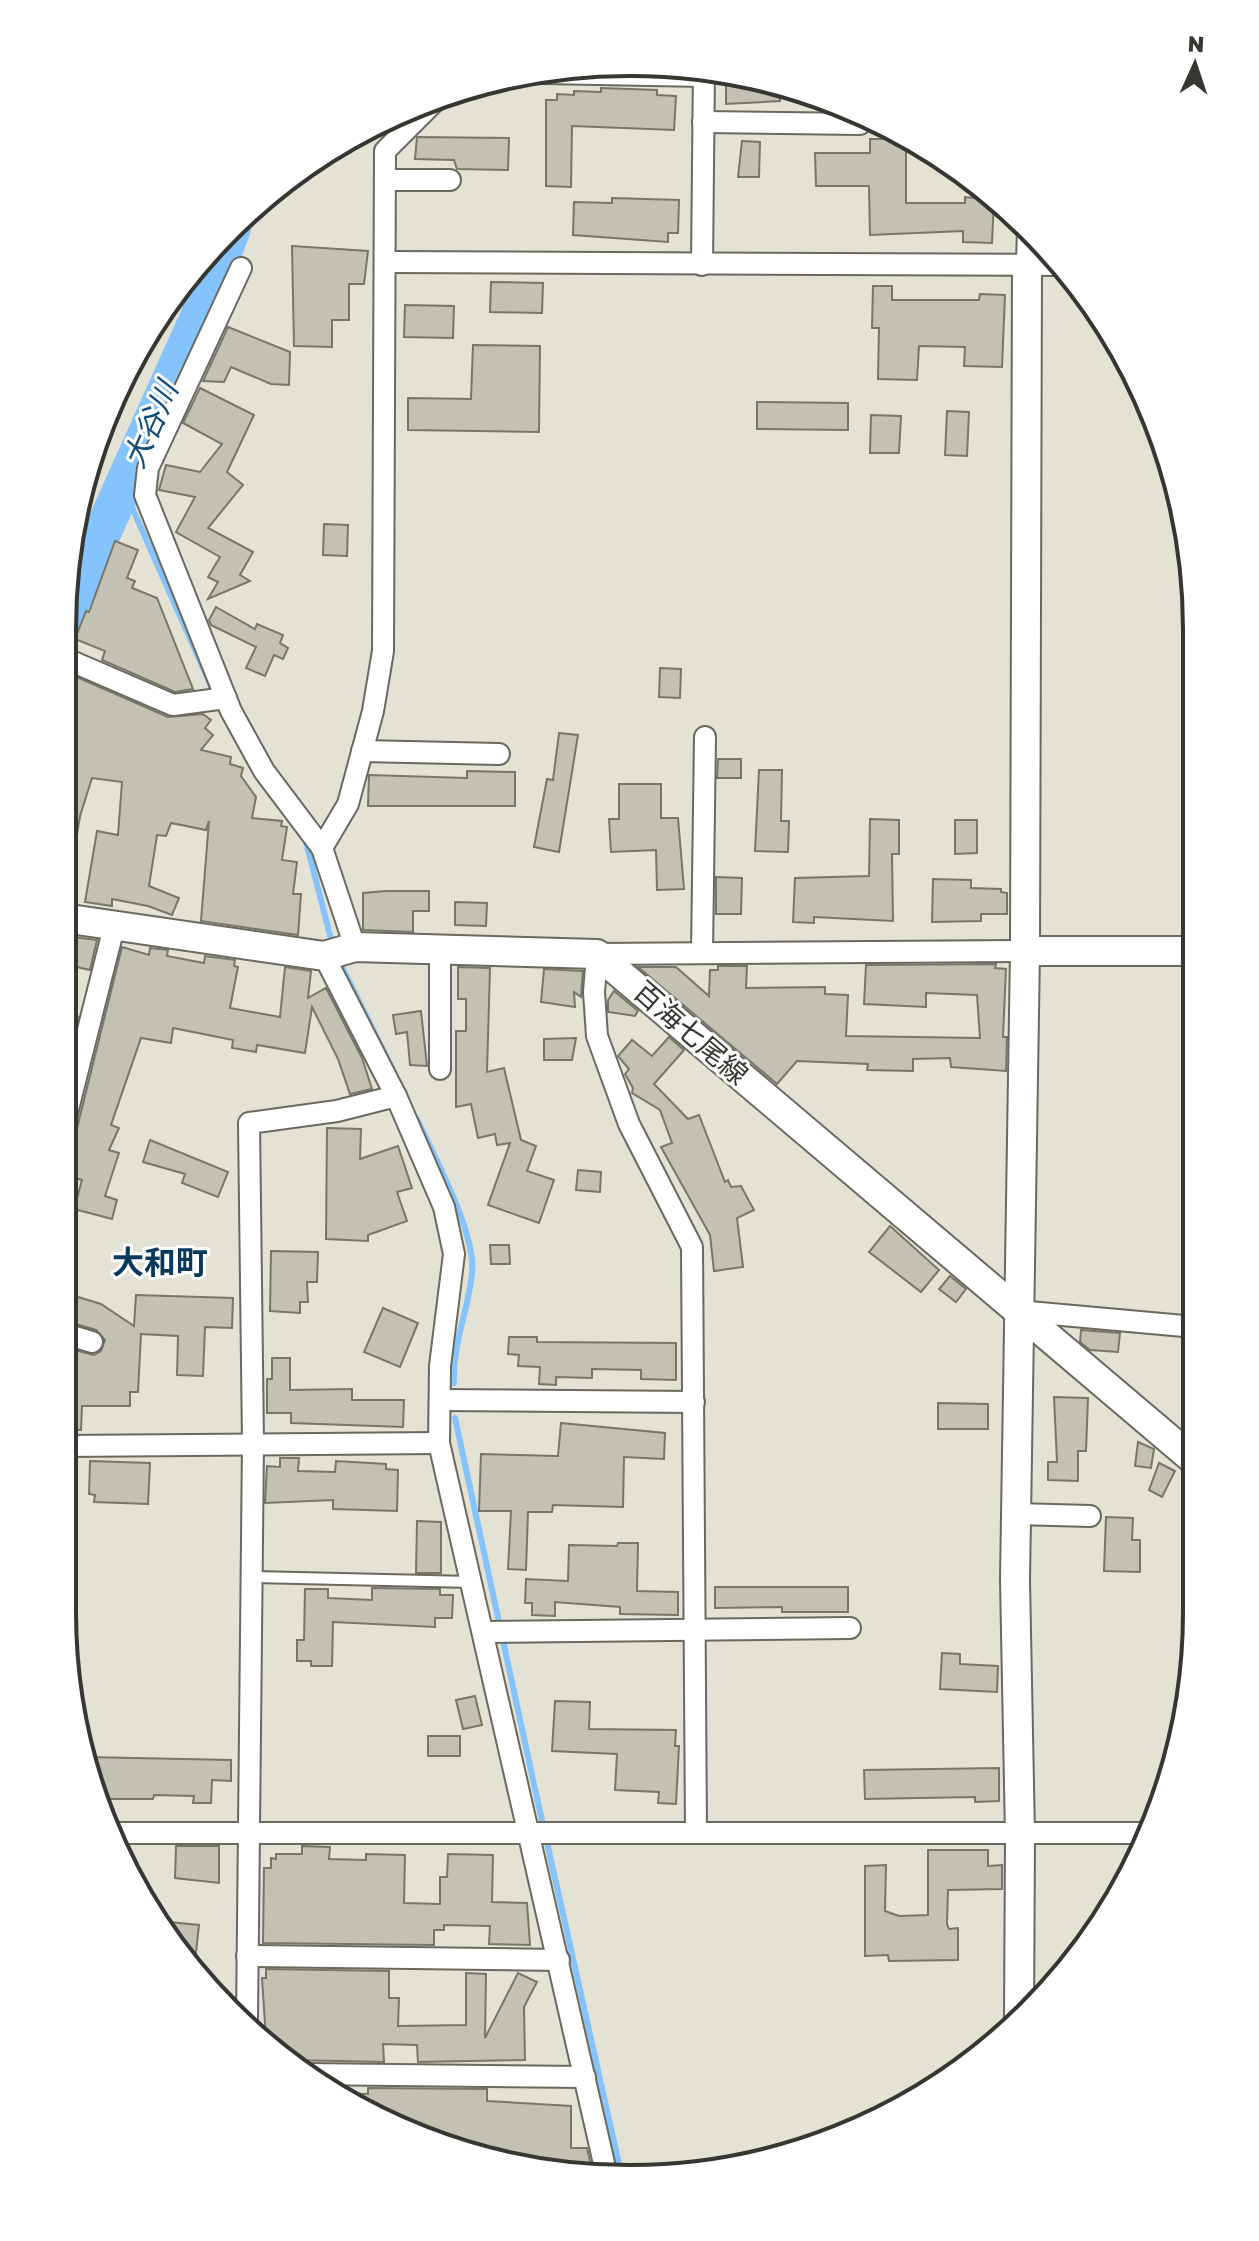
<svg xmlns="http://www.w3.org/2000/svg" width="1259" height="2241" font-family="'Golos Text','Noto Sans JP',sans-serif">
	<style>
		.lines { fill: none; stroke-linecap: round; stroke-linejoin: round }
		.stream { stroke: #85c3fc; stroke-width: 6 }
		.river { stroke: #85c3fc; stroke-width: 38 }
		.building { fill: #c2c1b3; stroke: #777669; stroke-width: 2 }
		.lane-casing { stroke: #6a695d; stroke-width: 14 }
		.street-casing { stroke: #6a695d; stroke-width: 24 }
		.secondary-casing { stroke: #6a695d; stroke-width: 32 }
		.lane { stroke: #fff; stroke-width: 10 }
		.street { stroke: #fff; stroke-width: 20 }
		.secondary { stroke: #fff; stroke-width: 28 }
		.labels { text-anchor: middle; stroke-width: 6; stroke-linejoin: round; paint-order: stroke }
		.street-label { font-size: 28px; fill: #373731; stroke: #fff }
		.water-label { font-size: 30px; font-style: italic; fill: #104b78; stroke: #fff }
		.quarter-label { font-size: 32px; font-weight: bold; fill: #08385c; stroke: #fff }
		.rim { fill: none; stroke: #373731; stroke-width: 4 }
	</style>
	<rect width="100%" height="100%" fill="#e3e2d4"/>
	<g class="lines">
		<g class="stream">
			<polyline points="123,487 211,686"/>
			<polyline points="305,838 333,947"/>
			<polyline points="339,961 391,1066"/>
			<path d="M417,1119C434,1156 477,1235 472,1274C468,1311 452,1346 454,1383"/>
			<polyline points="455,1418 535,1789 621,2173"/>
		</g>
		<polyline class="river" points="63,620 199,317 232,228"/>
	</g>
	<g class="building">
		<polygon points="726,74 780,85 780,101 726,104"/>
		<polygon points="601,88 657,90 657,95 676,96 674,130 572,126 571,187 546,186 546,100 557,100 557,94 574,95 574,91 601,92"/>
		<polygon points="417,137 509,138 508,170 457,169 454,160 415,159"/>
		<polygon points="870,139 906,139 906,203 965,203 965,197 994,200 992,243 963,242 963,231 870,235 869,186 816,186 815,153 870,153"/>
		<polygon points="742,141 760,142 759,177 738,177"/>
		<polygon points="612,198 679,200 678,233 668,233 668,242 573,235 574,202 612,203"/>
		<polygon points="292,246 368,251 364,284 349,284 349,320 332,320 332,347 294,346"/>
		<polygon points="491,282 543,283 542,313 490,312"/>
		<polygon points="873,286 892,286 892,300 979,300 980,294 1005,295 1002,367 964,366 965,347 919,346 917,380 878,379 879,328 872,328"/>
		<polygon points="405,305 454,306 453,338 404,337"/>
		<polygon points="228,327 290,352 289,385 271,384 231,367 224,382 203,381"/>
		<polygon points="473,345 540,346 539,432 408,430 408,398 471,399"/>
		<polygon points="200,388 254,415 227,472 243,485 208,528 253,552 240,575 250,581 208,599 218,582 208,577 220,557 176,532 195,497 159,490 166,465 200,472 222,444 183,423"/>
		<polygon points="757,402 848,403 848,430 757,429"/>
		<polygon points="947,411 969,412 967,456 945,455"/>
		<polygon points="871,415 901,416 899,453 870,453"/>
		<polygon points="324,524 348,525 347,556 323,555"/>
		<polygon points="115,541 138,550 127,578 135,581 132,588 157,598 193,689 175,692 102,660 105,651 75,639 86,611 89,612"/>
		<polygon points="216,607 255,629 257,624 283,635 280,643 288,648 283,659 274,655 265,676 246,668 256,647 211,625 209,620"/>
		<polygon points="660,668 681,669 680,698 659,697"/>
		<polygon points="63,671 168,717 203,714 211,720 205,728 213,735 201,750 231,757 230,764 243,768 241,776 256,797 252,818 282,821 281,826 287,827 282,860 297,862 293,894 301,894 298,935 201,921 209,821 206,830 171,823 166,836 157,835 149,886 179,898 172,915 148,906 112,899 112,906 85,902 97,831 118,835 122,782 92,778 80,816 71,871 63,870"/>
		<polygon points="559,733 578,735 559,852 534,847 547,779 553,780"/>
		<polygon points="718,759 741,759 741,778 717,778"/>
		<polygon points="759,770 782,770 781,821 789,821 788,852 755,851"/>
		<polygon points="467,771 515,772 515,806 368,806 369,775 467,778"/>
		<polygon points="619,784 661,784 661,818 678,818 684,889 657,890 656,850 611,852 609,819 619,819"/>
		<polygon points="870,819 899,820 899,854 892,854 893,921 814,917 814,923 793,922 795,878 869,876"/>
		<polygon points="955,820 977,820 977,853 955,854"/>
		<polygon points="716,877 742,878 741,914 716,914"/>
		<polygon points="933,879 971,880 971,888 1001,889 1001,892 1007,893 1007,914 981,914 981,921 932,922"/>
		<polygon points="386,891 429,891 429,911 413,911 413,932 363,930 363,893"/>
		<polygon points="455,902 487,903 486,926 455,925"/>
		<polygon points="73,937 97,940 90,970 63,964 66,946 71,947"/>
		<polygon points="122,947 149,955 150,948 168,950 167,956 204,963 205,956 235,960 234,966 238,967 230,1008 280,1017 285,967 311,971 308,998 326,988 362,1058 372,1089 350,1094 338,1059 312,1007 305,1053 257,1045 256,1052 232,1048 233,1040 173,1028 171,1043 141,1038 111,1125 119,1128 109,1150 119,1153 105,1196 117,1200 112,1219 74,1209 82,1180 64,1175 73,1148 68,1146 76,1132"/>
		<polygon points="996,964 995,968 1006,969 1003,1037 1007,1037 1006,1071 951,1067 950,1058 913,1059 913,1071 867,1070 868,1064 797,1061 777,1084 638,967 676,967 709,996 710,970 718,970 718,966 747,966 746,988 825,987 825,994 848,995 846,1036 980,1038 977,995 926,993 926,1007 864,1004 866,965"/>
		<polygon points="458,967 490,968 487,1072 504,1068 521,1140 536,1146 527,1171 554,1180 539,1223 488,1205 510,1143 497,1145 495,1134 478,1138 471,1104 456,1107 456,1031 466,1031 466,999 458,999"/>
		<polygon points="544,969 583,971 581,997 574,992 575,1007 541,1002"/>
		<polygon points="614,991 638,1011 635,1016 608,1012 608,1000"/>
		<polygon points="421,1011 427,1066 410,1065 407,1032 396,1034 393,1015"/>
		<polygon points="63,1014 78,1017 63,1077"/>
		<polygon points="669,1037 684,1050 654,1084 688,1119 699,1115 725,1182 728,1180 731,1187 741,1186 754,1210 737,1218 743,1267 714,1271 710,1235 661,1147 672,1143 660,1110 632,1093 633,1088 625,1074 629,1069 618,1056 632,1040 652,1056"/>
		<polygon points="576,1038 572,1060 544,1060 544,1039"/>
		<polygon points="327,1128 361,1129 360,1159 398,1146 412,1188 397,1192 407,1221 368,1235 368,1241 326,1239"/>
		<polygon points="150,1140 228,1172 218,1197 182,1183 185,1174 143,1162"/>
		<polygon points="578,1170 601,1172 600,1192 576,1190"/>
		<polygon points="890,1226 939,1270 921,1292 869,1252"/>
		<polygon points="490,1245 509,1245 510,1264 491,1264"/>
		<polygon points="271,1251 318,1252 317,1282 307,1282 308,1302 300,1302 300,1313 270,1311"/>
		<polygon points="950,1276 966,1289 956,1302 939,1289"/>
		<polygon points="65,1293 101,1304 134,1326 136,1295 233,1298 232,1328 205,1327 203,1376 177,1375 178,1336 141,1334 138,1392 130,1392 130,1406 82,1406 81,1430 62,1430 62,1347 94,1355 101,1351 105,1340 96,1330 62,1320"/>
		<polygon points="383,1308 418,1323 400,1367 364,1352"/>
		<polygon points="1081,1330 1120,1333 1118,1352 1090,1350 1080,1342"/>
		<polygon points="509,1337 537,1337 537,1342 676,1343 676,1380 641,1379 641,1370 592,1369 592,1378 556,1377 556,1385 539,1384 540,1367 518,1366 519,1355 508,1354"/>
		<polygon points="272,1358 290,1358 290,1390 352,1389 352,1400 404,1400 403,1427 291,1423 291,1413 267,1413 267,1379 272,1379"/>
		<polygon points="1054,1397 1088,1398 1086,1451 1078,1451 1078,1481 1048,1480 1048,1462 1057,1462"/>
		<polygon points="938,1403 988,1404 988,1429 938,1429"/>
		<polygon points="561,1423 665,1433 664,1459 624,1457 623,1507 553,1505 552,1512 528,1512 526,1570 508,1569 511,1511 479,1511 481,1454 558,1456"/>
		<polygon points="1138,1442 1154,1449 1151,1468 1135,1466"/>
		<polygon points="280,1458 299,1458 298,1471 335,1472 336,1461 386,1464 386,1469 398,1470 397,1511 333,1509 333,1500 265,1503 267,1466 280,1467"/>
		<polygon points="90,1461 150,1463 148,1504 94,1502 95,1495 89,1494"/>
		<polygon points="1159,1463 1175,1471 1162,1497 1149,1490"/>
		<polygon points="1106,1517 1133,1518 1132,1540 1140,1540 1140,1572 1104,1571"/>
		<polygon points="417,1521 441,1522 441,1573 416,1573"/>
		<polygon points="618,1543 638,1543 637,1591 678,1592 678,1615 620,1614 620,1607 555,1602 555,1616 532,1615 532,1603 525,1603 526,1579 568,1581 569,1545 617,1546"/>
		<polygon points="715,1587 848,1587 848,1612 782,1612 782,1607 715,1608"/>
		<polygon points="372,1588 440,1589 440,1595 453,1595 452,1618 435,1618 435,1627 333,1622 332,1666 311,1666 311,1661 297,1661 297,1640 304,1640 305,1589 328,1589 328,1598 372,1600"/>
		<polygon points="942,1653 960,1654 960,1664 998,1666 997,1692 940,1689"/>
		<polygon points="475,1696 482,1725 463,1729 456,1700"/>
		<polygon points="555,1701 590,1702 589,1729 676,1730 675,1746 679,1746 676,1804 658,1803 659,1792 615,1790 617,1754 552,1751"/>
		<rect x="428" y="1736" width="32" height="20"/>
		<polygon points="86,1757 231,1760 231,1781 212,1780 211,1803 193,1803 194,1796 154,1795 153,1799 101,1799 101,1794 92,1793"/>
		<polygon points="999,1768 999,1801 975,1802 975,1797 865,1799 864,1770"/>
		<polygon points="176,1846 219,1846 219,1883 175,1878"/>
		<polygon points="302,1846 330,1847 329,1859 366,1860 366,1854 405,1855 404,1903 440,1904 440,1877 447,1877 448,1854 493,1855 492,1902 527,1903 530,1945 489,1944 490,1926 444,1925 444,1930 434,1930 434,1945 263,1943 264,1868 271,1868 271,1858 276,1859 276,1854 302,1854"/>
		<polygon points="928,1850 988,1850 988,1866 1002,1865 1002,1889 948,1890 947,1924 949,1929 958,1928 958,1960 889,1961 888,1955 865,1956 865,1866 886,1865 885,1911 899,1916 928,1915"/>
		<polygon points="160,1921 199,1925 195,1961 184,1961 179,1956"/>
		<polygon points="266,1969 389,1971 389,1998 399,1998 398,2026 466,2025 466,1973 486,1974 485,2038 518,1973 537,1982 524,2007 525,2060 418,2062 417,2045 383,2044 384,2062 289,2060 266,2039 262,1978 266,1978"/>
		<polygon points="368,2088 487,2089 487,2101 571,2106 571,2148 587,2148 592,2170 482,2160 411,2127 412,2121 397,2121 336,2093 368,2094"/>
	</g>
	<g class="lines">
		<g class="lane-casing">
			<polyline id="lane" points="250,1577 472,1582"/>
		</g>
		<g class="street-casing">
			<g id="street">
				<polyline points="543,73 704,76"/>
				<polyline points="703,122 860,124"/>
				<polyline points="385,180 450,180"/>
				<polyline points="387,262 1061,265"/>
				<polyline points="702,265 704,67"/>
				<polyline points="1027,265 1028,226"/>
				<polyline points="241,268 148,468 145,495 231,711 264,771 322,848 355,947"/>
				<polyline points="71,661 173,705 226,698"/>
				<polyline points="362,751 499,754"/>
				<polyline points="322,848 348,804 373,711 383,651 385,151 437,99"/>
				<polyline points="440,949 440,1069"/>
				<polyline points="702,952 705,737"/>
				<polyline points="324,956 396,1096 444,1207 454,1254 440,1366 439,1443 606,2172"/>
				<polyline points="63,1129 115,923"/>
				<polyline points="1018,1311 1195,1327"/>
				<polyline points="62,1333 92,1342"/>
				<polyline points="440,1400 694,1402"/>
				<polyline points="62,1446 439,1443"/>
				<polyline points="1015,1514 1090,1516"/>
				<polyline points="484,1632 850,1628"/>
				<polyline points="1194,1655 1195,1473"/>
				<polyline points="113,1833 1149,1833"/>
				<polyline points="696,1833 692,1247 629,1124 597,1036 594,992 597,954 1025,951"/>
				<polyline points="247,1956 559,1960"/>
				<polyline points="247,2020 253,1443 249,1123 337,1111 396,1096"/>
				<polyline points="304,2074 585,2077"/>
			</g>
		</g>
		<g class="secondary-casing">
			<g id="secondary">
				<polyline points="63,918 324,956 355,947 597,954 1195,1461"/>
				<polyline points="1025,951 1194,951"/>
				<polyline points="1019,2020 1020,1835 1015,1580 1025,951 1027,265"/>
			</g>
		</g>
		<use href="#lane" class="lane"/>
		<use href="#street" class="street"/>
		<use href="#secondary" class="secondary"/>
	</g>
	<g class="labels">
		<g class="street-label">
			<text transform="translate(691 1033) rotate(41)" y="10">百海七尾線</text>
		</g>
		<g class="water-label">
			<text transform="translate(151 425) rotate(-66)" y="10">大谷川</text>
		</g>
		<g class="quarter-label">
			<text x="160" y="1274">大和町</text>
		</g>
	</g>
	<path d="M0 0H1259V2241H0ZM629 76H630A553 553 0 0 1 1183 629V1612A553 553 0 0 1 630 2165H629A553 553 0 0 1 76 1612V629A553 553 0 0 1 629 76Z" fill="#fff" fill-rule="evenodd"/>
	<path class="rim" d="M629 76H630A553 553 0 0 1 1183 629V1612A553 553 0 0 1 630 2165H629A553 553 0 0 1 76 1612V629A553 553 0 0 1 629 76Z"/>
	<g transform="translate(1195 64) rotate(3)" stroke="#ffffff" stroke-width="6" paint-order="stroke">
	<path d="M0-6L14 30L0 20L-14 30Z" fill="#373731"/>
	<text y="-12" font-size="22" font-weight="bold" text-anchor="middle" fill="#373731">N</text>
	</g>
</svg>
